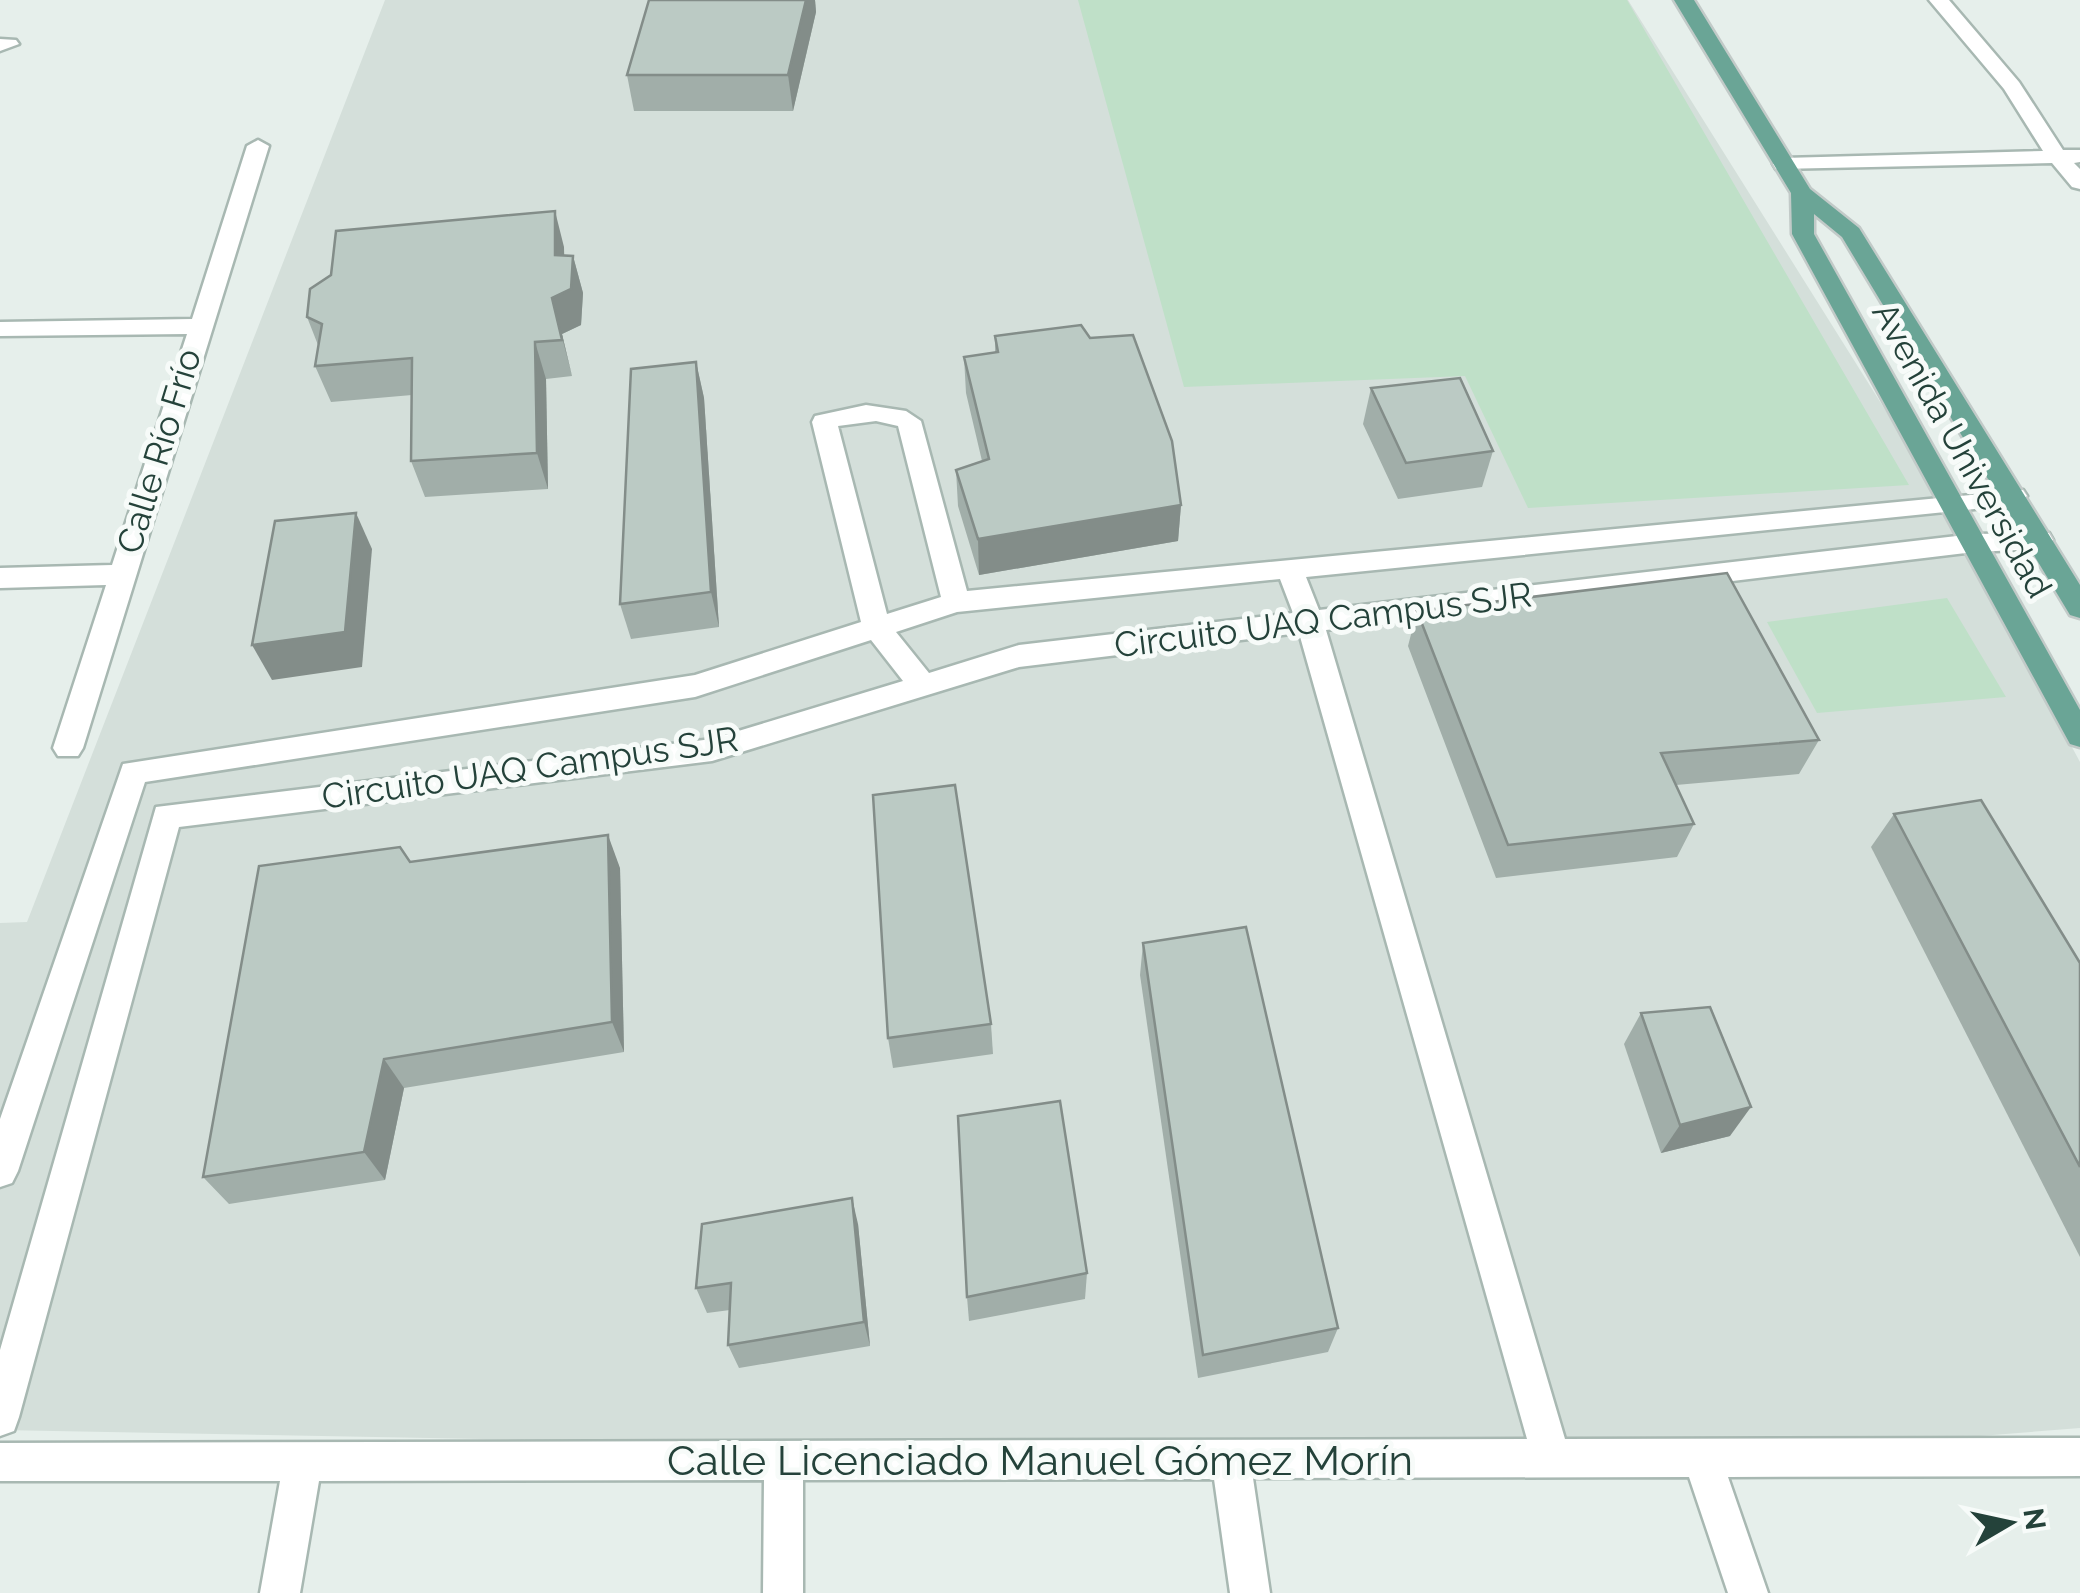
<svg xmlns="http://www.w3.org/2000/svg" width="2080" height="1593" font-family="Raleway,sans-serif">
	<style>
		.built { fill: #d4dfda }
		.green { fill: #bfe0c8 }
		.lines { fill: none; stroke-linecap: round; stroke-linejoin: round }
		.minor-casing { stroke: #a8b8b2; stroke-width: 5 }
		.major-casing { stroke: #c2cac8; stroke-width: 5 }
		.minor { fill: #fff; fill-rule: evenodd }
		.major { fill: #6aa596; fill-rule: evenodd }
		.wall { fill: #a1aea9 }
		.shaded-wall { fill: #838d89 }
		.building { fill: #bbcac4; stroke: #838d89; stroke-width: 2.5 }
		.labels { text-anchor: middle; stroke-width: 10; stroke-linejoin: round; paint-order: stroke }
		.street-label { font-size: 35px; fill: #24423a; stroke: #f7fbf9 }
		.near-street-label { font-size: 42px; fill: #24423a; stroke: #f7fbf9 }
	</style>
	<rect width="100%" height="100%" fill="#e6efeb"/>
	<polygon class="built" points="385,0 1628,0 1921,467 2080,762 2080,1428 1702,1458 1552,1459 0,1430 0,923 27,922"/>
	<g class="green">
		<polygon points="1078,0 1627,0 1909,485 1528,508 1465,376 1184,387"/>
		<polygon points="1947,598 2006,697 1817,713 1767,622"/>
	</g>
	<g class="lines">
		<g class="minor-casing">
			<g id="minor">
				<polygon points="1929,0 1949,0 2019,82 2063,150 2080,150 2080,162 2074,163 2080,169 2080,189 2072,187 2052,163 1776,169 1773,164 1784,158 2043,151 2004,89"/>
				<polygon points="0,39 16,40 19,44 0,51"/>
				<polygon points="258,140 269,146 83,748 78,756 58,756 53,748 106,585 0,588 0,568 112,565 187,334 0,336 0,322 192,319 247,146"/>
				<path d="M866,405L906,411L921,421L967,591L2023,490L2027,496L2014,505L1306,577L1319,610L1974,534L2049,533L2053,540L2040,549L1974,552L1326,630L1565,1439L2080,1438V1476L1728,1477L1768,1593H1728L1689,1477L1253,1478L1270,1593H1230L1214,1479L803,1480V1593H763L764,1480L319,1481L300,1593H260L280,1481H0V1443L1527,1439L1299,633L1019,667L712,761L179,827L19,1417L14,1431L0,1436V1350L156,807L712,739L903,681L871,640L695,697L145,782L18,1171L12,1183L0,1187V1119L123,764L695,675L861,622L812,422L815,416ZM876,421L898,426L941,597L887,614L838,426ZM1280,579L1293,613L1019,645L929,673L896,632L957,612Z"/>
			</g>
		</g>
		<g class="major-casing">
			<polygon id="major" points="1674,0 1694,0 1810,189 1859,228 2080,585 2080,618 2070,615 1842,237 1814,214 1814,234 2080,710 2080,747 2070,744 1792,234 1791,193"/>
		</g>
		<use href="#minor" class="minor"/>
		<use href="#major" class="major"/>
	</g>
	<g class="wall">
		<polygon points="649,0 815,0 816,12 793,111 634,111 627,75"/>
		<polygon points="564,247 564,256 573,256 583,293 581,325 562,334 572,376 546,379 548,489 425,497 411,461 412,395 331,402 315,366 318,345 307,317"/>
		<polygon points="995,336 1181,505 1178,541 979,575 958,506 956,470 982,461 966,393 964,357 995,353"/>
		<polygon points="696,362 704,398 719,627 631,639 620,604"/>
		<polygon points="1371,388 1493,451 1482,487 1398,499 1363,424"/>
		<polygon points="1417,611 1819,740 1799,774 1676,785 1694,824 1677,857 1496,878 1408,646"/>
		<polygon points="1894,814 2080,963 2080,1257 1871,847"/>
		<polygon points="410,862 620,868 624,1052 404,1088 385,1180 229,1204 203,1177"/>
		<polygon points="1143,943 1338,1328 1328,1352 1198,1378 1140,975"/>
		<polygon points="1641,1013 1730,1136 1661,1153 1624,1044"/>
		<polygon points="991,1024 993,1054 893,1068 888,1038"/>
		<polygon points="858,1224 870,1346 739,1368 728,1345 730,1310 707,1313 696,1288"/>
		<polygon points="1087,1273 1085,1299 969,1321 967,1297"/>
	</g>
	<g class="shaded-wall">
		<polygon points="806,0 815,0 816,12 793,111 788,75"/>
		<polygon points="555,211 564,247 565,291 555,255"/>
		<polygon points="573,256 583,293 581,325 562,334 572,376 552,298"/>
		<polygon points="535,342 546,379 548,489 537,453"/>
		<polygon points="696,362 704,398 719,627 711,592"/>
		<polygon points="1181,505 1178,541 979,575 978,539"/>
		<polygon points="356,513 372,549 362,667 272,680 252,645"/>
		<polygon points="608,835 620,868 624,1052 612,1022"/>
		<polygon points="384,1059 404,1088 385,1180 364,1152"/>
		<polygon points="1751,1107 1730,1136 1661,1153 1680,1125"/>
		<polygon points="852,1198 858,1224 870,1346 864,1322"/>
	</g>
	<g class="building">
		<polygon points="649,0 806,0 788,75 627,75"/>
		<polygon points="555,211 555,255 573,256 571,289 552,298 562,340 535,342 537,453 411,461 412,358 315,366 322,324 307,317 310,289 331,275 336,231"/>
		<polygon points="1081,325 1090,338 1133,335 1172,441 1181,505 978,539 956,470 989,459 964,357 998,352 995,336"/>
		<polygon points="696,362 711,592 620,604 631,369"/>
		<polygon points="1460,378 1493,451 1406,463 1371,388"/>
		<polygon points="356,513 345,632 252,645 275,521"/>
		<polygon points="1727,573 1819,740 1661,753 1694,824 1508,845 1417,611"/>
		<polygon points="955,785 991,1024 888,1038 873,795"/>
		<polygon points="1981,800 2080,963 2080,1167 1894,814"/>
		<polygon points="608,835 612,1022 384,1059 364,1152 203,1177 259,866 400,847 410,862"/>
		<polygon points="1246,927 1338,1328 1203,1355 1143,943"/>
		<polygon points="1710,1007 1751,1107 1680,1125 1641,1013"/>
		<polygon points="1060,1101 1087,1273 967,1297 958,1116"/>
		<polygon points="852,1198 864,1322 728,1345 731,1283 696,1288 702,1224"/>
	</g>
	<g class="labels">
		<g class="street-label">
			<text transform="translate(1962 450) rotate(61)" y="12">Avenida Universidad</text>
			<text transform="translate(159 451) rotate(-73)" y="12">Calle Río Frío</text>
			<text transform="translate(1323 620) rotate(-7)" y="12">Circuito UAQ Campus SJR</text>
			<text transform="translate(530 768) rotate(-8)" y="12">Circuito UAQ Campus SJR</text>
		</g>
		<g class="near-street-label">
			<text x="1040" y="1475">Calle Licenciado Manuel Gómez Morín</text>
		</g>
	</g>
	<g transform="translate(2010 1523) rotate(81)" stroke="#f7fbf9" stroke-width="8" paint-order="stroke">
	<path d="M0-8L18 38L0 25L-18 38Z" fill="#24423a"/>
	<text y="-15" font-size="28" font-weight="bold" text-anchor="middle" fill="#24423a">N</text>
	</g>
</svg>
